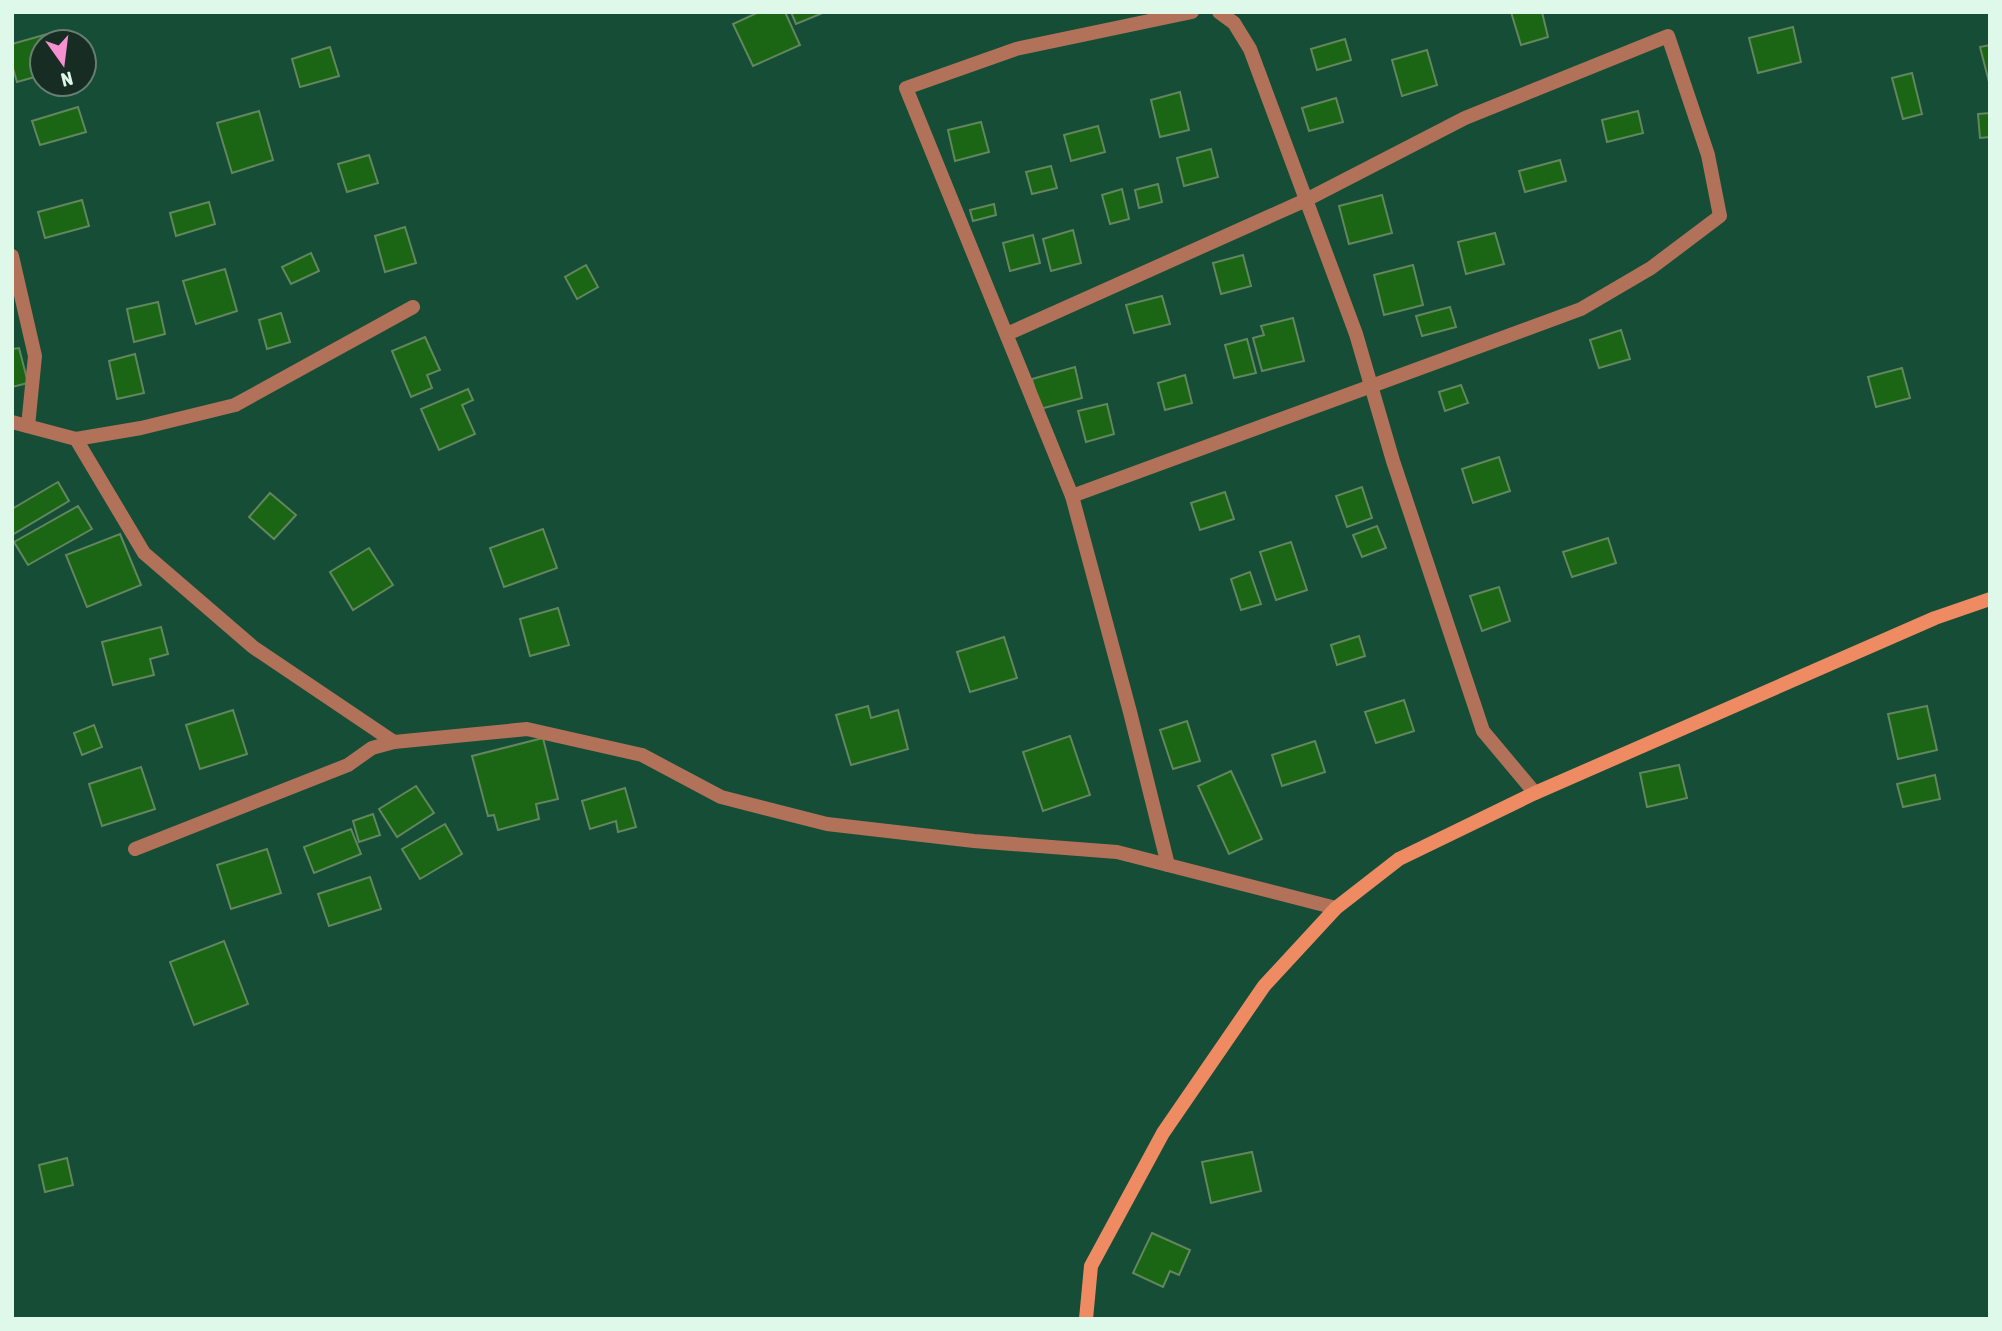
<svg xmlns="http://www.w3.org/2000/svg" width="2002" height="1331" font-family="'Asap Condensed',sans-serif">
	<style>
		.building { fill: #1a6614; stroke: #63865f; stroke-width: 2 }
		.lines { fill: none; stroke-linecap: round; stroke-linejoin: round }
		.street { stroke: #b17259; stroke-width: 14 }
		.secondary { stroke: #ee8b63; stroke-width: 14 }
	</style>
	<rect width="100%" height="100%" fill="#154d36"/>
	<g class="building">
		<polygon points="759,12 785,12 800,45 753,66 733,24"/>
		<polygon points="791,12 825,12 796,24"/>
		<polygon points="1511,12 1542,12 1548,37 1521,45"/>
		<polygon points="1793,27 1801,62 1758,73 1749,38"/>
		<polygon points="51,33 54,42 42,42 42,75 17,82 12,65 12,44"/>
		<polygon points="1345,39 1351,60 1317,70 1311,49"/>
		<polygon points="1990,45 1990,82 1989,82 1980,47"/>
		<polygon points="330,47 339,76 300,87 292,59"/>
		<polygon points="1427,50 1437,85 1402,96 1392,60"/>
		<polygon points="1912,73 1922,114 1903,119 1892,78"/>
		<polygon points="1180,92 1189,130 1160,137 1151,100"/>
		<polygon points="1336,98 1343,122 1309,131 1302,108"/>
		<polygon points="78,107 86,132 40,145 32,121"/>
		<polygon points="259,111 273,160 232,173 217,123"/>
		<polygon points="1638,111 1643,133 1607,142 1602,120"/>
		<polygon points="1990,113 1990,137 1980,138 1978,114"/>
		<polygon points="981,122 989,152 955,161 948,130"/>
		<polygon points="1098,126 1105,152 1071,161 1064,135"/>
		<polygon points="1211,149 1218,177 1184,186 1177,158"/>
		<polygon points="369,155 378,183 347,192 338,164"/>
		<polygon points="1560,160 1566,181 1525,192 1519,171"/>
		<polygon points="1051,166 1057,188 1032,194 1026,172"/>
		<polygon points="1158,184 1162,202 1139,208 1135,190"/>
		<polygon points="1122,189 1129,219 1110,224 1102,195"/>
		<polygon points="1382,195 1392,233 1349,244 1339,206"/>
		<polygon points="82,200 89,226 45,238 38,212"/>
		<polygon points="209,202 215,224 176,236 170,213"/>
		<polygon points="994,204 996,215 973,221 970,210"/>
		<polygon points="405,227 416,263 385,272 375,236"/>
		<polygon points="1073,230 1081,263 1051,271 1043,239"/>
		<polygon points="1495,233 1504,264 1466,274 1458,242"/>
		<polygon points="1033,235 1040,263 1010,271 1003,243"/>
		<polygon points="311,253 319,271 291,284 282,267"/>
		<polygon points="1243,255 1251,286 1221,294 1213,263"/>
		<polygon points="586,265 598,287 577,299 565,277"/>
		<polygon points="1413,265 1423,305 1384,315 1374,275"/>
		<polygon points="225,269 237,311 196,324 183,281"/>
		<polygon points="1162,296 1170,324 1134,333 1126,305"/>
		<polygon points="158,302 165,334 134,342 127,309"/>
		<polygon points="1450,307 1456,327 1422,336 1416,316"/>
		<polygon points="281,313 290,342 267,349 259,320"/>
		<polygon points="1293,318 1304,361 1262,371 1253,338 1264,335 1261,326"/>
		<polygon points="1621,330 1630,359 1599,368 1590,340"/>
		<polygon points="425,337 440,370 427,375 432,388 411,397 392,351"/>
		<polygon points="1247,339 1256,373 1234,378 1225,345"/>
		<polygon points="19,348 28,383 12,387 12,349"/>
		<polygon points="135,354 144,393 117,399 109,361"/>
		<polygon points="1075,367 1082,398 1040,409 1032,379"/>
		<polygon points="1902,368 1910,398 1876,407 1868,377"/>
		<polygon points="1185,375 1192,403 1165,410 1158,383"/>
		<polygon points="1461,385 1468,403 1445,411 1439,392"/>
		<polygon points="468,389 473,400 462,405 475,434 439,450 421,409"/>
		<polygon points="1107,404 1114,434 1086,442 1078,411"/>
		<polygon points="1499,457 1510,491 1473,503 1462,469"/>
		<polygon points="58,482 69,501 12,535 12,509"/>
		<polygon points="1362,487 1372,518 1347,527 1336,496"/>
		<polygon points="1225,492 1234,519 1200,530 1191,503"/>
		<polygon points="270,493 296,515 274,539 249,517"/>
		<polygon points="78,506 92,529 28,565 14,542"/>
		<polygon points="1377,526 1386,548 1362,557 1353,535"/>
		<polygon points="543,529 557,568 504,587 490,548"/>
		<polygon points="120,534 141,585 87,607 66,555"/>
		<polygon points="1608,538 1616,563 1572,577 1563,552"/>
		<polygon points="1291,542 1307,590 1276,600 1260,552"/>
		<polygon points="369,548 393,585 353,610 330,572"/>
		<polygon points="1250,572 1261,604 1241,610 1231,579"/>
		<polygon points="1499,587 1510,621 1482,631 1470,596"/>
		<polygon points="558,608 569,645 530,656 520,619"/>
		<polygon points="161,627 168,654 150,659 154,675 113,685 102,642"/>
		<polygon points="1359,636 1365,656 1337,665 1331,645"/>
		<polygon points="1004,637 1017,678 970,692 957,652"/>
		<polygon points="1404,700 1414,731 1376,743 1365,712"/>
		<polygon points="868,706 871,718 898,710 908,749 851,765 836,715"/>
		<polygon points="1927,706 1937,750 1898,759 1888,714"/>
		<polygon points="233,710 247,754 200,769 186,725"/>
		<polygon points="1187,721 1200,761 1173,769 1160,730"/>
		<polygon points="94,725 102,747 82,755 74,733"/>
		<polygon points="1070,736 1090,795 1043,811 1023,752"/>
		<polygon points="543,738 558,799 536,804 539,819 498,830 494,815 488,816 472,756"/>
		<polygon points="1315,741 1325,772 1282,786 1272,755"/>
		<polygon points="1679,765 1687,798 1647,807 1640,773"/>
		<polygon points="141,767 155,809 102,826 89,784"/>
		<polygon points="1231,771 1262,839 1229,854 1198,786"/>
		<polygon points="1935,775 1940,799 1903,807 1897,784"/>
		<polygon points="416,786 434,813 397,837 379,809"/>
		<polygon points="625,788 636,827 618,832 616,821 590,829 582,801"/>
		<polygon points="373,814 380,835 359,842 353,821"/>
		<polygon points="445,824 462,854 420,879 402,849"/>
		<polygon points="351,829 361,854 314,873 304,847"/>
		<polygon points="267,849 281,893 231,909 217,865"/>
		<polygon points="370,877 381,909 329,926 318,894"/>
		<polygon points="224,941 248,1004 194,1025 170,962"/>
		<polygon points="1252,1152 1261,1191 1211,1203 1202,1162"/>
		<polygon points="67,1158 73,1185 45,1192 39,1165"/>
		<polygon points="1152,1233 1190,1250 1179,1275 1170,1271 1163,1287 1133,1273"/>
	</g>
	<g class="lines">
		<g class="street">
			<polyline points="1219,12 1234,23 1250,49 1356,334 1393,461 1483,731 1535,793"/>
			<polyline points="12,256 35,356 28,426"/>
			<polyline points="1007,334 1306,200 1465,118 1668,36 1708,155 1720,216 1651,268 1581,309 1072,496"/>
			<polyline points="12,422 76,439 141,428 235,405 413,307"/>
			<polyline points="76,439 144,553 253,647 394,742 527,729 642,755 721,797 827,824 974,841 1117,852 1336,908"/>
			<polyline points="135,849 348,765 372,748 394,742"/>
			<polyline points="1168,865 1130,712 1072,496 906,88 1016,49 1192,12"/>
		</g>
		<polyline class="secondary" points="1086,1319 1091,1266 1163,1133 1264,986 1336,908 1399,859 1535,793 1935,618 1990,599"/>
	</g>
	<rect width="2002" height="1331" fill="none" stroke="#def9ea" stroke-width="28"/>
	<g transform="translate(63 63) rotate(166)"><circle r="33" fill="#172d23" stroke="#677f73" stroke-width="2"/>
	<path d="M0-5L12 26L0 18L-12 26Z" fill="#f590d1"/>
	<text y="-10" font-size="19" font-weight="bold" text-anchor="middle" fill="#def9ea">N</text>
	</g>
</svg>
